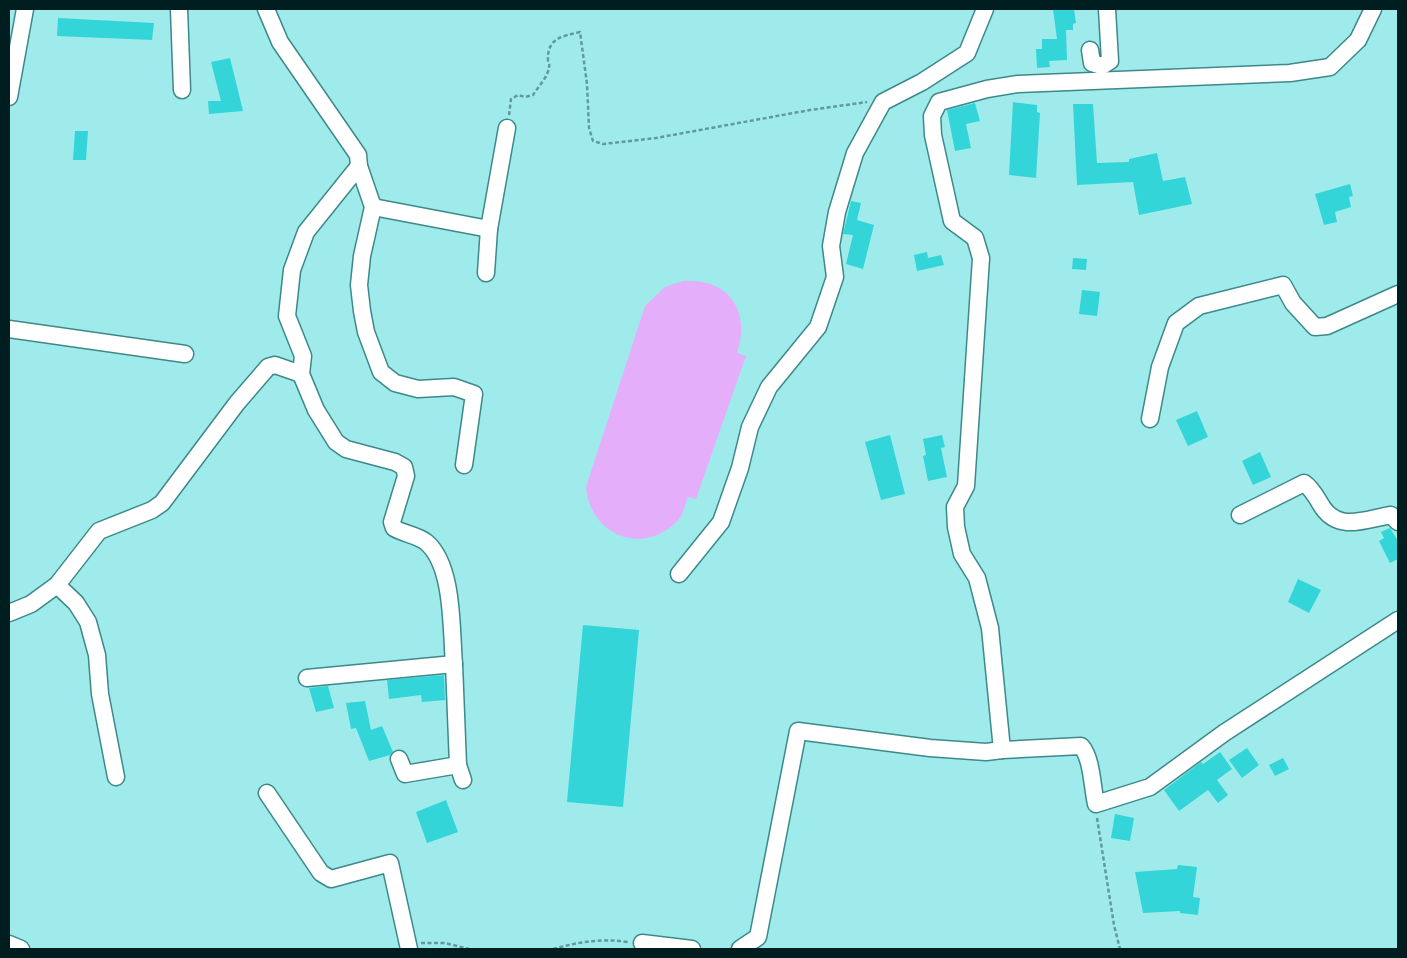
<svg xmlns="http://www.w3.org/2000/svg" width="1407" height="958" font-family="Lato,sans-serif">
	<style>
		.pitch { fill: #e5aefb }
		.building { fill: #33d5d8 }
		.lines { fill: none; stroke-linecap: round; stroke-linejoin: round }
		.minor-casing { stroke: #3d898a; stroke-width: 19 }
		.path { stroke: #609a9a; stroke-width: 2.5; stroke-dasharray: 4 2.5; stroke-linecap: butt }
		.minor { stroke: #fff; stroke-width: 16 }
	</style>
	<rect width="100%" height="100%" fill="#9febeb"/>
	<path class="pitch" d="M683,281C729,278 751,311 737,353L746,356L696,499L688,497C685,504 684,513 679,519C646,557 590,537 586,487L645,306L665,287Z"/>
	<g class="building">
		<polygon points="1053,9 1074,9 1076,23 1073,24 1073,30 1066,30 1067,60 1049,61 1050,67 1037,68 1036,49 1042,49 1042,39 1057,39"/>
		<polygon points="58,18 154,23 152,40 57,36"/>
		<polygon points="230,58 243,111 209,114 208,101 221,101 211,62"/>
		<polygon points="1013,102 1037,105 1037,112 1040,113 1036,178 1009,175"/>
		<polygon points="975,103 980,121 966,124 971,148 955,151 947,110"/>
		<polygon points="1073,104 1093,104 1097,163 1129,162 1129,159 1157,153 1163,181 1185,177 1192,204 1139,215 1133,182 1077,185"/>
		<polygon points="75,131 88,131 86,160 73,160"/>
		<polygon points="1350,184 1353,196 1349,197 1351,207 1335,212 1337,222 1324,225 1315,194"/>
		<polygon points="851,201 861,203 857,220 874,225 863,269 846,264 853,235 843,234"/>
		<polygon points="927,252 928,258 941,255 944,265 917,271 914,255"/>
		<polygon points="1073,258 1087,259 1086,270 1072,269"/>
		<polygon points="1082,290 1100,292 1097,316 1079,314"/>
		<polygon points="1197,411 1208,437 1188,446 1176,420"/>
		<polygon points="890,435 905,494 881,500 865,442"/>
		<polygon points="942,435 945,447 941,448 947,477 928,481 923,456 926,455 923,439"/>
		<polygon points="1260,452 1271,477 1253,485 1242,461"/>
		<polygon points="1390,528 1398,541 1398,559 1390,563 1379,541 1384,538 1381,532"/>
		<polygon points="1298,579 1321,590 1309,613 1288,602"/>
		<polygon points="583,625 639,630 623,807 567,802"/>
		<polygon points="444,675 445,700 422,702 421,695 389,699 387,680"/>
		<polygon points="328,686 334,708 316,712 309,688"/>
		<polygon points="365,701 371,730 382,726 393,752 390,755 369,761 356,728 351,729 346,703"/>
		<polygon points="1247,748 1259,765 1242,778 1229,760"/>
		<polygon points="1220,752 1232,769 1217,780 1228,795 1218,803 1208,790 1179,811 1164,790 1201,762 1203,764"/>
		<polygon points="1283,758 1289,769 1275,776 1269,765"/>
		<polygon points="446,800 458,832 427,843 416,812"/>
		<polygon points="1115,814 1134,818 1130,841 1111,838"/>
		<polygon points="1178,865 1197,867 1193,897 1200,898 1198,915 1180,913 1180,911 1143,913 1135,872 1177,869"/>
	</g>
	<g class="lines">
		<g class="minor-casing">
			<g id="minor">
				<polyline points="179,9 182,90"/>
				<polyline points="266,9 280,42 358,155 359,166 373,207 362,256 359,285 362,311 366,332 381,372 395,383 418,389 454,387 474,394 464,465"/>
				<path d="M1373,9L1358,40L1330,67L1290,73L1018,84L987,89L939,102L932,116L933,135L952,221L975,238L981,258L966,486L955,507L956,527L962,554L977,578L990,628L1002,750L1081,746C1092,758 1092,786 1096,804L1150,787L1224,733L1398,620"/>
				<polyline points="1090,50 1092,63 1102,66 1110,61 1107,9"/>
				<polyline points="9,97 25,9"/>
				<polyline points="373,207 489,229"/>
				<polyline points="486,273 489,229 507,128"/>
				<polyline points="9,329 185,354"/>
				<polyline points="1150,419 1160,367 1176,323 1199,306 1283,285 1293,303 1315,327 1327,326 1398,294"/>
				<path d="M1240,515L1304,483C1313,489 1317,499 1323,508C1340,532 1366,519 1391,515L1398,522"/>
				<polyline points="679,574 721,522 740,468 750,427 769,387 818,327 835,277 831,246 837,212 855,153 883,102 922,82 967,53 985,9"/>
				<polyline points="57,585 76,603 88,622 97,655 100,694 116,777"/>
				<polyline points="9,613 31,604 57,585 99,531 152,510 162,503 237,403 268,367 275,365 301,374"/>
				<polyline points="454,664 458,765 463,780"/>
				<path d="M307,678L454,664C451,630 454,565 426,542C417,535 404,534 394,528L392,522L406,476L404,467L395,462L346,449L336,442L316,410L301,374L303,356L287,316L292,270L306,232L359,166"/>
				<polyline points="399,759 405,774 458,765"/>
				<polyline points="267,793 321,873 331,879 390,863 409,949"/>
				<polyline points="642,943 692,949"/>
				<polyline points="9,944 21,949"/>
				<polyline points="740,949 758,937 798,731 930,748 986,752 1002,750"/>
			</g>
		</g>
		<g class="path">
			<path d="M509,115L511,99L518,95L525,97L533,95C538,87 548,77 549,67C550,64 548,63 548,60C547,38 563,36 580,32L587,84L589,128L593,141L603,144L656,138L810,110L867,102"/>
			<polyline points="1097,818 1114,925 1120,949"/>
			<polyline points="421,943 445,943 469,949"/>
			<path d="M553,949C579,942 601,938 628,942"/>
		</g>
		<use href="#minor" class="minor"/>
	</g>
	<rect width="1407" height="958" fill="none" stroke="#001e1f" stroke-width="20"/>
</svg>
